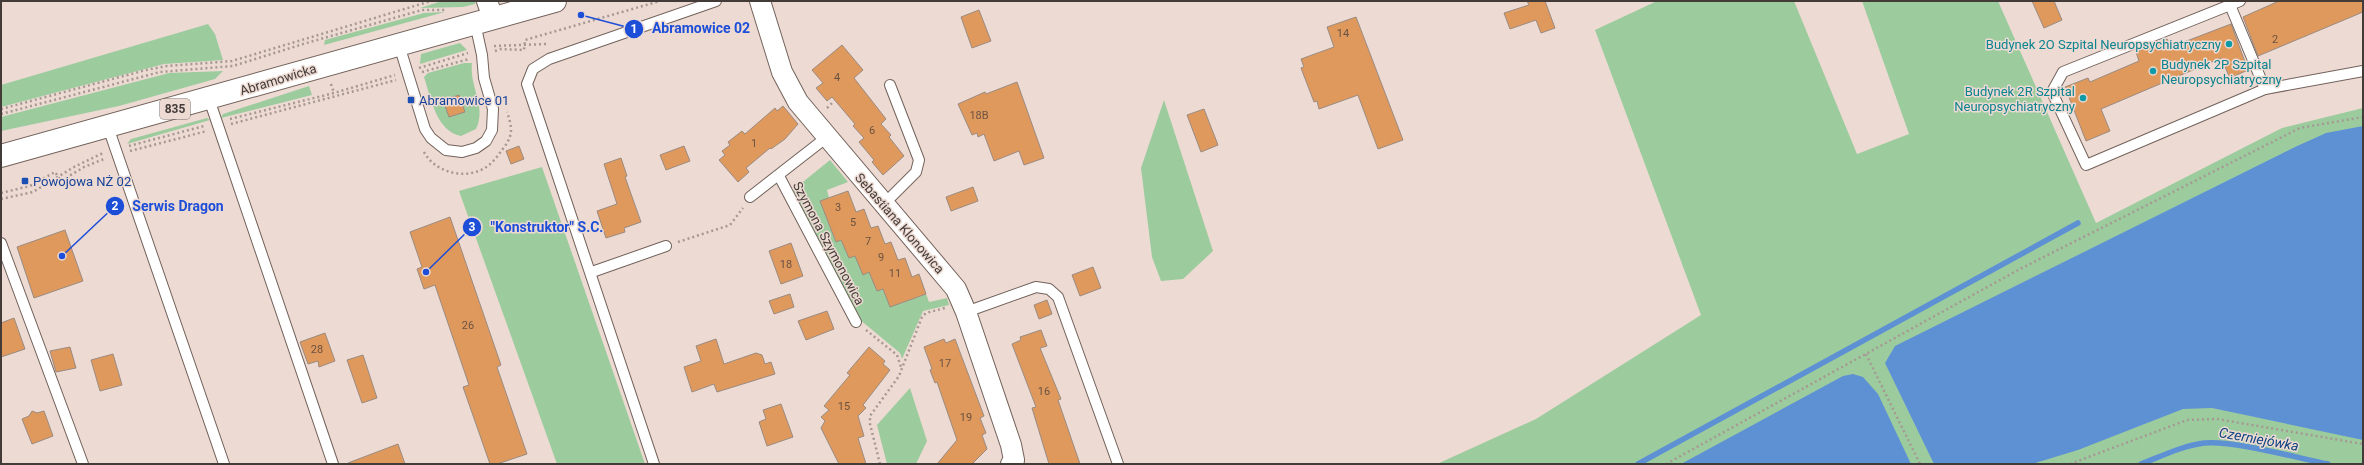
<svg xmlns="http://www.w3.org/2000/svg" width="2364" height="465" font-family="Roboto,sans-serif">
	<style>
		.green { fill: #9ccc9e }
		.water { fill: #5e91d4 }
		.lines { fill: none; stroke-linecap: round; stroke-linejoin: round }
		.stream { stroke: #5e91d4; stroke-width: 5.5 }
		.building { fill: #e0995d; stroke: #9a8b81 }
		.lane-casing { stroke: #72625b; stroke-width: 12 }
		.street-casing { stroke: #72625b; stroke-width: 22 }
		.primary-casing { stroke: #72625b; stroke-width: 24 }
		.path { stroke: #a69893; stroke-width: 2.5; stroke-dasharray: 2 3; stroke-linecap: butt }
		.lane { stroke: #fff; stroke-width: 10 }
		.street { stroke: #fff; stroke-width: 20 }
		.primary { stroke: #fff; stroke-width: 22 }
		.culture-dot { fill: #0f9aa8; stroke: #eddad3; stroke-width: 1.5 }
		.transit-dot { fill: #1a4fb4; stroke: #eddad3; stroke-width: 1.5 }
		.labels { text-anchor: middle; stroke-width: 3; stroke-linejoin: round; paint-order: stroke }
		.number-label { font-size: 11px; fill: #6a5241 }
		.shield { fill: #eddad3; stroke: #756b66; stroke-width: 1 }
		.shield-label { font-size: 12px; font-weight: bold; fill: #423b38 }
		.culture-label { font-size: 13px; fill: #0d838f; stroke: #eddad3; text-anchor: end }
		.street-label { font-size: 13px; fill: #423b38; stroke: #eddad3 }
		.transit-label { font-size: 13px; fill: #164399; stroke: #eddad3; text-anchor: start }
		.water-label { font-size: 14px; font-style: italic; fill: #0f4481; stroke: #eddad3 }
		.leader { fill: none; stroke: #1d4ed8; stroke-width: 1.5 }
		.callout-dot { fill: #1d4ed8; stroke: #eddad3; stroke-width: 1.5 }
		.mark-label { font-size: 12px; text-anchor: middle; font-weight: bold; fill: #fff }
		.callout-label { font-size: 14px; text-anchor: middle; font-weight: bold; fill: #1d4ed8; stroke: #eddad3; stroke-width: 3; stroke-linejoin: round; paint-order: stroke }
	</style>
	<rect width="100%" height="100%" fill="#eddad3"/>
	<g class="green">
		<polygon points="442,1 476,1 475,4 463,7 420,8"/>
		<polygon points="1657,1 1794,1 1857,154 1909,134 1862,1 1998,1 2096,223 2282,128 2363,108 2363,464 1437,464 1536,419 1701,315 1595,30"/>
		<polygon points="445,12 324,45 325,40 424,13"/>
		<polygon points="208,24 215,34 223,60 164,64 1,107 1,85"/>
		<polygon points="460,43 467,50 420,64 421,54"/>
		<path d="M464,63H472C469,86 487,107 476,129L461,136C436,131 431,98 424,77L428,73Z"/>
		<polygon points="223,71 215,79 119,106 1,131 1,117 169,73"/>
		<polygon points="309,86 312,95 221,118 223,114"/>
		<polygon points="1164,100 1213,251 1183,279 1161,281 1152,257 1141,168"/>
		<polygon points="207,118 210,120 127,144 131,139"/>
		<polygon points="830,160 848,182 827,190 829,198 820,201 836,242 843,239 849,258 857,255 863,274 871,272 877,291 885,288 899,304 926,294 929,302 947,298 949,305 923,311 902,359 900,353 859,319 793,190"/>
		<polygon points="542,167 645,464 557,464 459,191"/>
		<polygon points="910,388 927,441 916,464 887,464 877,425"/>
	</g>
	<g class="water">
		<polygon points="2363,126 2363,440 2212,408 2183,409 2078,450 2032,464 1934,464 1885,363 1895,346 2295,147 2326,133"/>
		<polygon points="1853,374 1863,377 1878,394 1911,464 1681,464 1843,376"/>
	</g>
	<g class="lines">
		<g class="stream">
			<polyline points="1638,464 2078,223"/>
			<path d="M2141,464C2162,456 2182,446 2204,443C2234,440 2297,458 2328,464"/>
		</g>
	</g>
	<g class="building">
		<polygon points="1527,1 1545,1 1555,28 1541,33 1536,20 1510,29 1504,13 1529,5"/>
		<polygon points="2032,1 2054,1 2062,20 2044,28"/>
		<polygon points="2279,1 2363,1 2363,12 2258,56 2243,17"/>
		<polygon points="979,10 991,41 972,48 961,17"/>
		<polygon points="1356,17 1403,140 1378,149 1358,95 1319,109 1317,101 1314,102 1301,68 1304,67 1301,59 1334,47 1327,27"/>
		<polygon points="2231,24 2248,70 2230,78 2221,58 2101,109 2110,131 2086,141 2065,87 2088,78 2090,82 2139,61 2136,52 2167,39 2171,47"/>
		<polygon points="842,45 863,70 854,78 886,119 881,124 891,135 889,137 904,156 883,175 872,162 874,160 859,142 864,138 853,126 855,124 832,97 827,101 816,88 823,83 812,70"/>
		<polygon points="1017,82 1044,158 1024,165 1019,151 994,161 984,134 978,137 977,133 972,135 958,104 985,92 986,94"/>
		<polygon points="459,95 465,112 449,117 443,100"/>
		<polygon points="783,106 798,124 785,139 771,149 770,148 746,168 749,172 738,182 719,160 725,155 722,151 730,145 728,142 742,131 745,134 775,108 777,111"/>
		<polygon points="1204,109 1218,145 1201,152 1187,115"/>
		<polygon points="519,146 524,159 511,164 506,151"/>
		<polygon points="684,146 690,161 666,170 660,155"/>
		<polygon points="621,158 627,176 625,177 641,222 624,228 625,232 606,238 597,211 617,204 604,164"/>
		<polygon points="973,187 978,201 951,211 946,197"/>
		<polygon points="848,191 856,212 864,209 871,228 878,226 885,244 891,242 898,260 905,258 912,277 919,274 926,294 890,307 883,289 877,291 869,272 863,275 855,256 849,258 841,240 836,242 820,201"/>
		<polygon points="450,217 501,365 497,367 527,454 497,464 490,464 463,387 469,385 435,285 424,289 417,269 422,267 410,232"/>
		<polygon points="65,230 83,281 34,298 17,247"/>
		<polygon points="791,243 803,276 781,284 769,251"/>
		<polygon points="1093,267 1101,288 1080,296 1072,275"/>
		<polygon points="790,294 794,307 774,314 769,301"/>
		<polygon points="1047,300 1052,314 1039,319 1034,305"/>
		<polygon points="827,311 834,329 806,340 798,321"/>
		<polygon points="14,318 25,349 1,357 1,323"/>
		<polygon points="1041,330 1047,346 1040,348 1061,399 1058,400 1080,464 1049,464 1032,408 1036,407 1012,344 1021,340 1020,337"/>
		<polygon points="325,333 335,361 319,367 318,361 308,364 300,342"/>
		<polygon points="716,339 724,364 756,353 762,355 765,364 771,362 775,374 717,392 714,384 692,392 684,367 701,361 696,346"/>
		<polygon points="944,339 946,343 955,339 984,416 980,418 986,433 982,435 987,449 972,464 937,464 957,440 937,382 935,383 930,370 932,369 924,347"/>
		<polygon points="70,347 76,368 56,372 50,351"/>
		<polygon points="869,347 885,361 883,364 890,370 863,405 866,408 858,416 864,436 858,438 866,464 839,464 821,428 825,421 821,417 829,410 824,406 850,375 847,373"/>
		<polygon points="113,354 122,385 100,391 91,360"/>
		<polygon points="363,355 377,398 362,403 347,360"/>
		<polygon points="781,404 793,437 767,446 759,422 766,419 763,410"/>
		<polygon points="32,411 37,413 44,411 53,436 32,444 22,419 29,416"/>
		<polygon points="398,444 405,464 348,464 348,463"/>
	</g>
	<g class="lines">
		<g class="lane-casing">
			<g id="lane">
				<polyline points="2240,1 2063,72 2052,92 2086,165 2265,89"/>
				<polyline points="2230,5 2265,89 2363,71"/>
				<polyline points="399,45 425,129 431,138 446,150 462,152 476,148 486,141 492,130 493,109 484,78 482,55 475,23"/>
				<polyline points="209,99 333,464"/>
				<polyline points="108,127 224,464"/>
				<polyline points="779,176 856,322"/>
				<polyline points="750,197 827,137"/>
				<polyline points="884,204 916,172 919,160 890,85"/>
				<polyline points="1,243 83,464"/>
				<polyline points="592,272 666,246"/>
				<polyline points="966,312 1036,287 1049,289 1058,297 1118,464"/>
				<polyline points="654,464 527,84 533,69 549,59 716,1"/>
			</g>
		</g>
		<g class="street-casing">
			<g id="street">
				<polyline points="487,1 493,18"/>
				<polyline points="760,1 782,72 798,102 956,289 966,312 1011,445 1014,460 1011,464"/>
			</g>
		</g>
		<g class="primary-casing">
			<polyline id="primary" points="1,156 555,1"/>
		</g>
		<g class="path">
			<polyline points="494,46 546,44"/>
			<polyline points="495,51 501,49 524,50 525,40 660,1"/>
			<polyline points="419,68 468,53"/>
			<polyline points="422,72 469,59"/>
			<polyline points="331,84 334,93"/>
			<polyline points="827,108 832,103"/>
			<polyline points="1,109 146,70 167,66 232,61 431,1"/>
			<polyline points="1,114 160,72 233,66 303,44 422,10 446,10"/>
			<polyline points="230,119 334,93 395,75"/>
			<polyline points="231,124 396,80"/>
			<polyline points="129,146 204,126"/>
			<polyline points="130,151 207,131"/>
			<path d="M424,152C434,171 462,180 483,169C491,165 497,157 502,150C507,144 511,137 511,130C511,124 509,118 507,112"/>
			<polyline points="1,193 30,186 55,172 61,181 84,167 104,159"/>
			<polyline points="1,199 33,192 74,167 103,153"/>
			<polyline points="678,242 730,225 743,208"/>
			<polyline points="866,330 897,355 901,367"/>
			<polyline points="1866,354 1920,464"/>
			<polyline points="880,464 870,424 870,416 899,376 922,317 926,313 945,308"/>
			<polyline points="1666,464 2020,269 2300,128 2363,117"/>
			<polyline points="2070,464 2187,420 2217,419 2363,444"/>
		</g>
		<use href="#lane" class="lane"/>
		<use href="#street" class="street"/>
		<use href="#primary" class="primary"/>
	</g>
	<g class="culture-dot">
		<circle cx="2229" cy="44" r="4"/>
		<circle cx="2153" cy="71" r="4"/>
		<circle cx="2083" cy="98" r="4"/>
	</g>
	<g class="transit-dot">
		<rect x="407" y="96" width="8" height="8" rx="2"/>
		<rect x="21" y="177" width="8" height="8" rx="2"/>
	</g>
	<g class="labels">
		<g class="number-label">
			<text x="1343" y="37">14</text>
			<text x="2275" y="43">2</text>
			<text x="837" y="81">4</text>
			<text x="979" y="119">18B</text>
			<text x="872" y="134">6</text>
			<text x="754" y="147">1</text>
			<text x="838" y="211">3</text>
			<text x="853" y="226">5</text>
			<text x="868" y="245">7</text>
			<text x="881" y="261">9</text>
			<text x="786" y="268">18</text>
			<text x="895" y="277">11</text>
			<text x="468" y="329">26</text>
			<text x="317" y="353">28</text>
			<text x="945" y="367">17</text>
			<text x="1044" y="395">16</text>
			<text x="844" y="410">15</text>
			<text x="966" y="421">19</text>
		</g>
		<rect class="shield" x="160" y="99" width="30" height="20" rx="3"/>
		<g class="shield-label">
			<text x="175" y="113">835</text>
		</g>
		<g class="culture-label">
			<text x="2221" y="49">Budynek 2O Szpital Neuropsychiatryczny</text>
			<text x="2161" y="69" text-anchor="start">Budynek 2P Szpital<tspan x="2161" dy="15">Neuropsychiatryczny</tspan></text>
			<text x="2075" y="96">Budynek 2R Szpital<tspan x="2075" dy="15">Neuropsychiatryczny</tspan></text>
		</g>
		<g class="street-label">
			<text transform="translate(278 79) rotate(-17)" y="5">Abramowicka</text>
			<text transform="translate(900 223) rotate(49)" y="5">Sebastiana Klonowica</text>
			<text transform="translate(829 243) rotate(62)" y="5">Szymona Szymonowica</text>
		</g>
		<g class="transit-label">
			<text x="419" y="105">Abramowice 01</text>
			<text x="33" y="186">Powojowa NŻ 02</text>
		</g>
		<g class="water-label">
			<text transform="translate(2259 439) rotate(10)" y="5">Czerniejówka</text>
		</g>
	</g>
	<path class="leader" d="M581 15L634 29M62 256L115 206M426 272L472 227"/>
	<g class="callout-dot">
		<circle cx="581" cy="15" r="4"/>
		<circle cx="62" cy="256" r="4"/>
		<circle cx="426" cy="272" r="4"/>
		<circle cx="634" cy="29" r="10"/>
		<circle cx="115" cy="206" r="10"/>
		<circle cx="472" cy="227" r="10"/>
	</g>
	<g class="mark-label">
		<text x="634" y="33">1</text>
		<text x="115" y="210">2</text>
		<text x="472" y="231">3</text>
	</g>
	<g class="callout-label">
		<text x="701" y="33">Abramowice 02</text>
		<text x="178" y="211">Serwis Dragon</text>
		<text x="547" y="232">"Konstruktor" S.C.</text>
	</g>
	<rect width="2364" height="465" fill="none" stroke="#423b38" stroke-width="4"/>
</svg>
